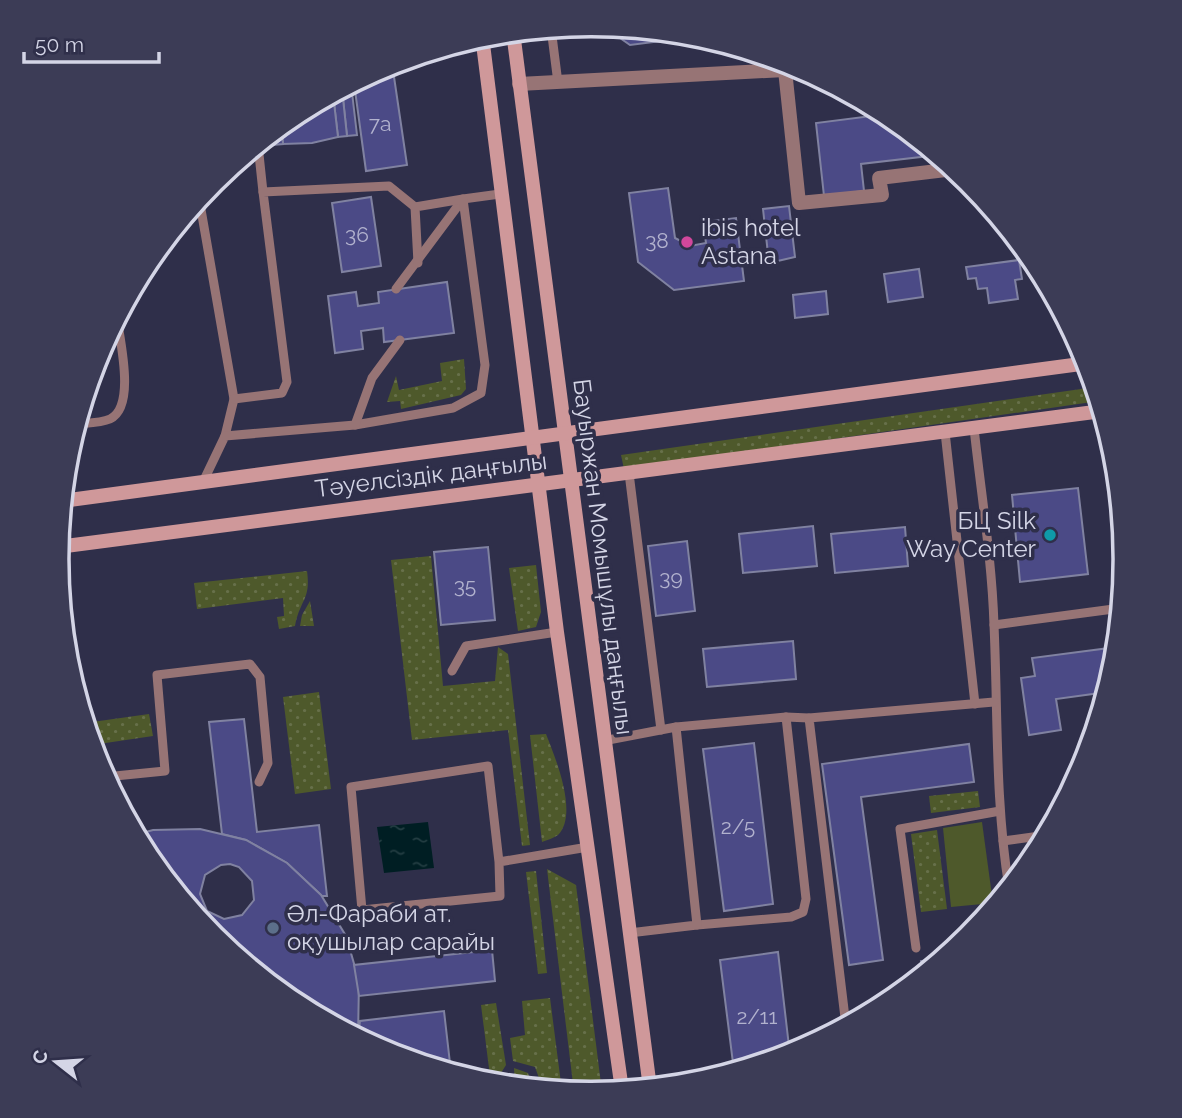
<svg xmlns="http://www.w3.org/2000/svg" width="1182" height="1118" font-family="Raleway,sans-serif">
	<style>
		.grass { fill: url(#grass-dots) }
		.pitch { fill: #4e592b }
		.water { fill: url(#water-ripples) }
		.building { fill: #4b4a86; stroke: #8082a1; stroke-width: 2; fill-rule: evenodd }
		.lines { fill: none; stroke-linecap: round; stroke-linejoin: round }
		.lane { stroke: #977475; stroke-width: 9 }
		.street { stroke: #977475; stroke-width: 14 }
		.secondary { stroke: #cf989a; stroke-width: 14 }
		.hotel-dot { fill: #d1479c; stroke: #2f2f4a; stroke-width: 2.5 }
		.culture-dot { fill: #0f9aa8; stroke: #2f2f4a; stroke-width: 2.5 }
		.service-dot { fill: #5c6f8a; stroke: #2f2f4a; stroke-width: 2.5 }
		.labels { text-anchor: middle; stroke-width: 7; stroke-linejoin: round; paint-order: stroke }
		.number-label { font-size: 21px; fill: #b2b2ce }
		.poi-label { font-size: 24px; fill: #d4d5e6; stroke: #2f2f4a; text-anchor: start }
		.street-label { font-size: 24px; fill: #d4d5e6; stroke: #2f2f4a }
		.rim { fill: none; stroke: #d4d5e6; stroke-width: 3.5 }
	</style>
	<defs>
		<pattern id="grass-dots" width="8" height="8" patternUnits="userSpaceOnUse" patternTransform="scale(1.75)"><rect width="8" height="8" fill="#4e592b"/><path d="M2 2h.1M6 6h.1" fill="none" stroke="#67704a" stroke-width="1.8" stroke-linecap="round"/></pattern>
		<pattern id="water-ripples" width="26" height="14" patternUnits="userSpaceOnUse" patternTransform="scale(1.75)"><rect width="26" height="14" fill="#001e23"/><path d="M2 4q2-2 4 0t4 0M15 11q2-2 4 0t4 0" fill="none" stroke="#243e43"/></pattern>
	</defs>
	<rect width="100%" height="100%" fill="#2f2f4a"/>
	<g class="grass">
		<polygon points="464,359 466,389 461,395 401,409 400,401 387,402 396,376 399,390 442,381 440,363"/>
		<polygon points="1095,387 1099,401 624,469 621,455"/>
		<polygon points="431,556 443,686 495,681 498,647 508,654 530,845 522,846 508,730 412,740 391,560"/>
		<polygon points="536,565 541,612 536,627 518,631 509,568"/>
		<path d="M307,571C311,600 300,599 295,626L279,629L277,617L284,616L283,598L197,609L194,583Z"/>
		<polygon points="310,601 314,626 300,626 302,615"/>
		<polygon points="319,692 331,789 295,794 283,697"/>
		<polygon points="149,714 153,736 92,745 85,723"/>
		<path d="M546,734C555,757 579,814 558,835C554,838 547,840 542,842L530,735Z"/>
		<polygon points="978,791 980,807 931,813 929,796"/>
		<polygon points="937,830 947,909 921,912 911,834"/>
		<polygon points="547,869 576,885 602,1092 574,1092"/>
		<polygon points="536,871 547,973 538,974 526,872"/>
		<polygon points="550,998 562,1091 543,1089 535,1067 513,1061 510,1038 525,1035 522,1001"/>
		<polygon points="496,1003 506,1065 494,1084 491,1084 481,1005"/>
		<polygon points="514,1068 528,1073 533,1088 515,1086"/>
	</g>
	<polygon class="pitch" points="982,822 993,903 951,907 943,828"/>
	<polygon class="water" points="428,822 434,868 384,873 377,827"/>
	<g class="building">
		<polygon points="603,26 696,35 701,36 630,45"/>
		<polygon points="393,70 407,165 366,171 354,83 373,73"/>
		<polygon points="351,84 357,135 347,136 342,89"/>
		<polygon points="342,89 347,136 338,137 333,94"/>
		<polygon points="333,94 338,137 312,143 283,144 281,125"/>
		<polygon points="887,114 938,155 861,164 864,191 824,196 816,123"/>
		<polygon points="281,125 283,144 273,145 272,133"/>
		<polygon points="272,133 273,145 264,146 263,140"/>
		<polygon points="668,188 675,238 690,246 706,243 703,222 736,218 744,281 674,290 638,262 629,193"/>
		<polygon points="371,197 381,266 342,272 332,203"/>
		<polygon points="789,206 795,257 769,263 763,209"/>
		<polygon points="1019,260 1022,279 1015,280 1018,299 989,303 987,288 978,289 976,278 968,279 966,267"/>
		<polygon points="919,269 923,297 888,302 884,274"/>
		<polygon points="447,282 454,333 384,342 383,328 361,331 363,349 335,353 328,296 356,292 358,306 379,303 378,292"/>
		<polygon points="826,291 828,314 795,318 793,295"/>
		<polygon points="1078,488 1088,574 1020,582 1012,495"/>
		<polygon points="813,526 817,566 743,573 739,534"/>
		<polygon points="905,527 908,566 835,573 831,534"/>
		<polygon points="687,541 695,611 656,616 648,546"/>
		<polygon points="488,547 495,620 441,625 434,552"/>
		<polygon points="793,641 796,679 707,687 703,649"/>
		<polygon points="1117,647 1107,692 1056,699 1061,730 1029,735 1021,678 1035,676 1032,658"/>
		<polygon points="244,719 257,832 319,825 327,896 322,896 287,863 246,840 222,834 209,722"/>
		<polygon points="754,743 773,904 724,911 703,749"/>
		<polygon points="969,744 974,782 861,797 883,960 849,965 822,764"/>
		<path d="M200,829L246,840L287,863L321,895L346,936L359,981L358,1038L294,1003L213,937L146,856L135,835L153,830ZM230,864L239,867L252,881L254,900L242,915L224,919L207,911L200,894L205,875L221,865Z"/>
		<polygon points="492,950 495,981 359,996 354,965"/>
		<polygon points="778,952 790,1055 734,1071 720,960"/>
		<polygon points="943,958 923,975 921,961"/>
		<polygon points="444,1011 451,1072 386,1053 358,1038 360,1021"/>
	</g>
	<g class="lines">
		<g class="lane">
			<polyline points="551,28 558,83"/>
			<polyline points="417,56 483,45"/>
			<polyline points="258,145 263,192"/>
			<polyline points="199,198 234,399 225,436"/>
			<polyline points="396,289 463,199 500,194"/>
			<polyline points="234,399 282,393 287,382 263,192 389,186 415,207"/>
			<path d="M76,424C86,423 101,423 110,419C136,407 120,341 117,318"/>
			<polyline points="355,425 453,408 481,393 485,365 463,199 415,207 418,263"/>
			<path d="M974,428C981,493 992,560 994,625C998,713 995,801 1009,888"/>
			<polyline points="945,432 975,704"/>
			<polyline points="1108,432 1124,574"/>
			<polyline points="629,473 661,730"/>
			<polyline points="203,482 225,436 355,425 372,378 400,340"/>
			<polyline points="994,625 1121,608"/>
			<polyline points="452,671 466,646 557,632"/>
			<polyline points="786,717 809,718"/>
			<polyline points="676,727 786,717 806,899 803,912 791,917 697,925"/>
			<polyline points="603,741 676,727 697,925 629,933"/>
			<polyline points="105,777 165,771 157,675 250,664 260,677 268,763 259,782"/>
			<polyline points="1003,841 1047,835"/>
			<polyline points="499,862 500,896 362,910 351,787 488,766 499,862 588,847"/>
			<polyline points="916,948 900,829 1000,811"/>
			<polyline points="846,1026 809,718 994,702"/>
		</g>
		<g class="street">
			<polyline points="785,70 799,203 882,195 879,178 954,169"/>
			<polyline points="519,84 803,69"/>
		</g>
		<g class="secondary">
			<polyline points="513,32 650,1088"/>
			<polyline points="482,36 557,632 622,1090"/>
			<polyline points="62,501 1088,363"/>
			<polyline points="58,547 1102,411"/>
		</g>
	</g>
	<circle class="hotel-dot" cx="687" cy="242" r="7"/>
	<circle class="culture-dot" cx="1050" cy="535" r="7"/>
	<circle class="service-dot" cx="273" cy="928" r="7"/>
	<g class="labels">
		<g class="number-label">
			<text x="380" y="131">7а</text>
			<text x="357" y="242">36</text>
			<text x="657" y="248">38</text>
			<text x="671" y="585">39</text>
			<text x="465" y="593">35</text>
			<text x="738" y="834">2/5</text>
			<text x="757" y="1024">2/11</text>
		</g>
		<g class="poi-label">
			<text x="701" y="236">ibis hotel<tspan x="701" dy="28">Astana</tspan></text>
			<text x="1036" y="529" text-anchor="end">БЦ Silk<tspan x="1036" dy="28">Way Center</tspan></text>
			<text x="287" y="922">Әл-Фараби ат.<tspan x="287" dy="28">оқушылар сарайы</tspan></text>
		</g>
		<g class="street-label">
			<text transform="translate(431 475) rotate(-7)" y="8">Тәуелсіздік даңғылы</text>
			<text transform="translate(603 557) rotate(83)" y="8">Бауыржан Момышұлы даңғылы</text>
		</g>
	</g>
	<path d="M0 0H1182V1118H0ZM69 559a522 522 0 1 1 1044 0a522 522 0 1 1-1044 0Z" fill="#3c3c56" fill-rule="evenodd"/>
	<path class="rim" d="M69 559a522 522 0 1 1 1044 0a522 522 0 1 1-1044 0Z"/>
	<g transform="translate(56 1062) rotate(287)" stroke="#2f2f4a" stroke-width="5" paint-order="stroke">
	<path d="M0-5L12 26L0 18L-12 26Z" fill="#d4d5e6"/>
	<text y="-10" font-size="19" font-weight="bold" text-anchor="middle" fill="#d4d5e6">С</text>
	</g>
	<path d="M24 52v10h135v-10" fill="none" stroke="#d4d5e6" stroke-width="3.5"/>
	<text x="35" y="52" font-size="21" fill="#d4d5e6" stroke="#2f2f4a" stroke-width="5" paint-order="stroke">50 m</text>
</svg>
